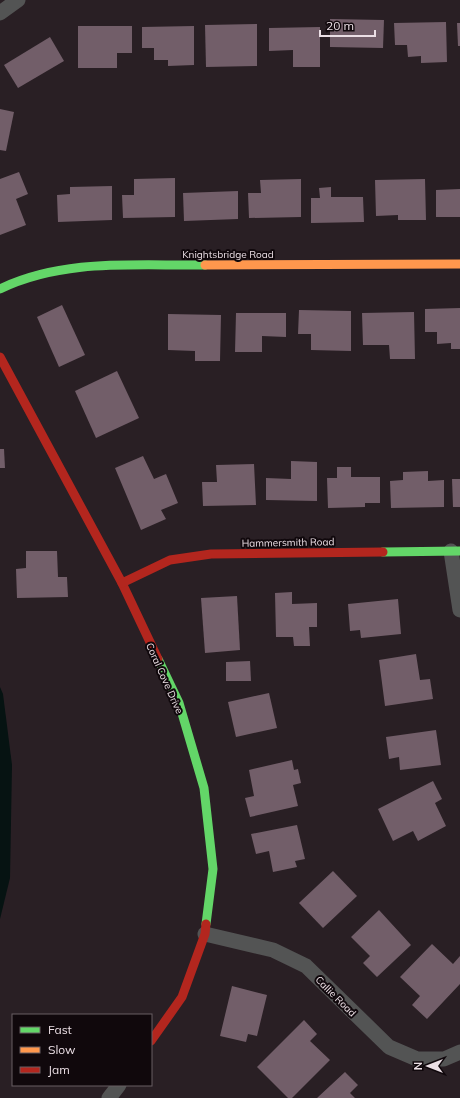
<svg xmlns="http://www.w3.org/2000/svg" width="460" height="1098" font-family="Mulish,sans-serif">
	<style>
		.water { fill: #061312 }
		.building { fill: #725e69 }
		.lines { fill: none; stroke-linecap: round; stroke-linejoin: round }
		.street { stroke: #535454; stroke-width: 15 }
		.fast { stroke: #63d668; stroke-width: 9 }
		.slow { stroke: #ff974d; stroke-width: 9 }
		.jam { stroke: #b3261e; stroke-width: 9 }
		.labels { text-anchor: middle; stroke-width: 4; stroke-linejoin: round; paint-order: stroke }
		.street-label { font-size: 10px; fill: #ebdfe5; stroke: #10080c }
	</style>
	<rect width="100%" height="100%" fill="#291f24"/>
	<polygon class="water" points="0,687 3,694 12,765 10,878 0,919"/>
	<g class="building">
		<polygon points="330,19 384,20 383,48 330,47"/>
		<polygon points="446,22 447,62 421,63 421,56 408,57 407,45 395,45 394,23"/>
		<polygon points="457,23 460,23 460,46 458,46"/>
		<polygon points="257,24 257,66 206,67 205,25"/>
		<polygon points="78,26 132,26 132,53 117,53 117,68 78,68"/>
		<polygon points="194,26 194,65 168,66 168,60 154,60 154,48 142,48 142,27"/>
		<polygon points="320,27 320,67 293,67 293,50 269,51 269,28"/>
		<polygon points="50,37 64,61 18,88 4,65"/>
		<polygon points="0,109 14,112 6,151 0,150"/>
		<polygon points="19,172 28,194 16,199 26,225 0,235 0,179"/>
		<polygon points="175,178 175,217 123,218 122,195 134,195 134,179"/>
		<polygon points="301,179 301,217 249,218 248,193 261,193 260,180"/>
		<polygon points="425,179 426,220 398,220 398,215 376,216 375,180"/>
		<polygon points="112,186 112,220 58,222 57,195 70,194 70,187"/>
		<polygon points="331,187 331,197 363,197 364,222 311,223 311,198 320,198 319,188"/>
		<polygon points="460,189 460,217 436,217 436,190"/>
		<polygon points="238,191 238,219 184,221 183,193"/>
		<polygon points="62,305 85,355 59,367 37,317"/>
		<polygon points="460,308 460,349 451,349 451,343 437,344 437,332 425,332 425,309"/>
		<polygon points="299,310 351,311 351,351 311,350 311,334 298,334"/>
		<polygon points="414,312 415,359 390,359 389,345 363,345 362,313"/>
		<polygon points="236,313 286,313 286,337 262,336 262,352 235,352"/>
		<polygon points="168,314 221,315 220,361 195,361 195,351 168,350"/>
		<polygon points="117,371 139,418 96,438 75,391"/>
		<polygon points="0,449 4,449 5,468 0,468"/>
		<polygon points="143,456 154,479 166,474 178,503 161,510 166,519 141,530 115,468"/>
		<polygon points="291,461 317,462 317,501 266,500 266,478 291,479"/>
		<polygon points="254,464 256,505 203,506 202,482 217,482 216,465"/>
		<polygon points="337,467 351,467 351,477 380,477 380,503 365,503 365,507 328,508 327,478 337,478"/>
		<polygon points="428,471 428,481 444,480 444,507 391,508 390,481 403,480 403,472"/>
		<polygon points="452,479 460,479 460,507 453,507"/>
		<polygon points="26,551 57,551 58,577 67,577 68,597 17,598 16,569 26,568"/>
		<polygon points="292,592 292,604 317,603 317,627 309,627 310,646 294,646 293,637 276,637 275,593"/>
		<polygon points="237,596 240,650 205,653 201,598"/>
		<polygon points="398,599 401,634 361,638 360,630 350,631 348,604"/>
		<polygon points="416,654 420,680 430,679 433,699 385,706 379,660"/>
		<polygon points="250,661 251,681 226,681 226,662"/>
		<polygon points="269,693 277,728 236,737 228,702"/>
		<polygon points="436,730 441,765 400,770 399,757 389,759 386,737"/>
		<polygon points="292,760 294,770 298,769 301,783 293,785 298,806 250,817 245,798 254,796 249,770"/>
		<polygon points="433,781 442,799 435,803 446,826 418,841 413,831 393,841 378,809"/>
		<polygon points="297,825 305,859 295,861 297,867 273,872 269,851 256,854 251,834"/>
		<polygon points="333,871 357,896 323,928 299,903"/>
		<polygon points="379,910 411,945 377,977 363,963 370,956 351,937"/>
		<polygon points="432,944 453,964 460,956 460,984 427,1019 412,1005 420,996 400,977"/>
		<polygon points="232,986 267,995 257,1036 248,1034 246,1042 220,1036"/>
		<polygon points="304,1020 317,1034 310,1041 330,1060 292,1098 288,1098 257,1067"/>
		<polygon points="345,1072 358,1085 350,1093 355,1098 317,1098"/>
	</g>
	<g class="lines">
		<g class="street">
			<polyline points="0,13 18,0"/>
			<polyline points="451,551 460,610"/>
			<polyline points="205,934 273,950 306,966 389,1047 417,1059 444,1059 460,1052"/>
			<polyline points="109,1098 119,1085"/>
		</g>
		<g class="fast">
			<path d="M0,289C64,258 136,266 205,265"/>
			<polyline points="383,552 460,551"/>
			<polyline points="158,659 179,703 204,788 213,869 206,924"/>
		</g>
		<polyline class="slow" points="205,265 460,264"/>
		<g class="jam">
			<polyline points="0,357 122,583 158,659"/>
			<polyline points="122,583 170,560 211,554 383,552"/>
			<polyline points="151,1041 182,997 205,934 206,924"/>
		</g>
	</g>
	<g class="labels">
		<g class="street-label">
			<text x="228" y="258">Knightsbridge Road</text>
			<text transform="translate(288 542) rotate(-1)" y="4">Hammersmith Road</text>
			<text transform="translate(165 678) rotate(66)" y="4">Coral Cove Drive</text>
			<text transform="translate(336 996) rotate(45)" y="4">Callie Road</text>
		</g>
	</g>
	<rect x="12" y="1014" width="140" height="72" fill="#10080c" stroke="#685e63"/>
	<rect x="20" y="1027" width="20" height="6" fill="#63d668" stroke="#685e63"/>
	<text x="48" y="1034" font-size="12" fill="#ebdfe5">Fast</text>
	<rect x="20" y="1047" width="20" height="6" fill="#ff974d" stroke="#685e63"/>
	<text x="48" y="1054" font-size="12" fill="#ebdfe5">Slow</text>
	<rect x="20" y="1067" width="20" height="6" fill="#b3261e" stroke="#685e63"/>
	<text x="48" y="1074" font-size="12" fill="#ebdfe5">Jam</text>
	<g transform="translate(428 1066) rotate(270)" stroke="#10080c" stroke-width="3" paint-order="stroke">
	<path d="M0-3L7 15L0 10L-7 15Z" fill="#ebdfe5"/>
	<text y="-6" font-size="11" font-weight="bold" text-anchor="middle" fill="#ebdfe5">N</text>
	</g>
	<path d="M320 30v6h55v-6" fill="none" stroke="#ebdfe5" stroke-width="2"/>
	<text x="326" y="30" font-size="12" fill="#ebdfe5" stroke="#10080c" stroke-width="3" paint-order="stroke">20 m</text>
</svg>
